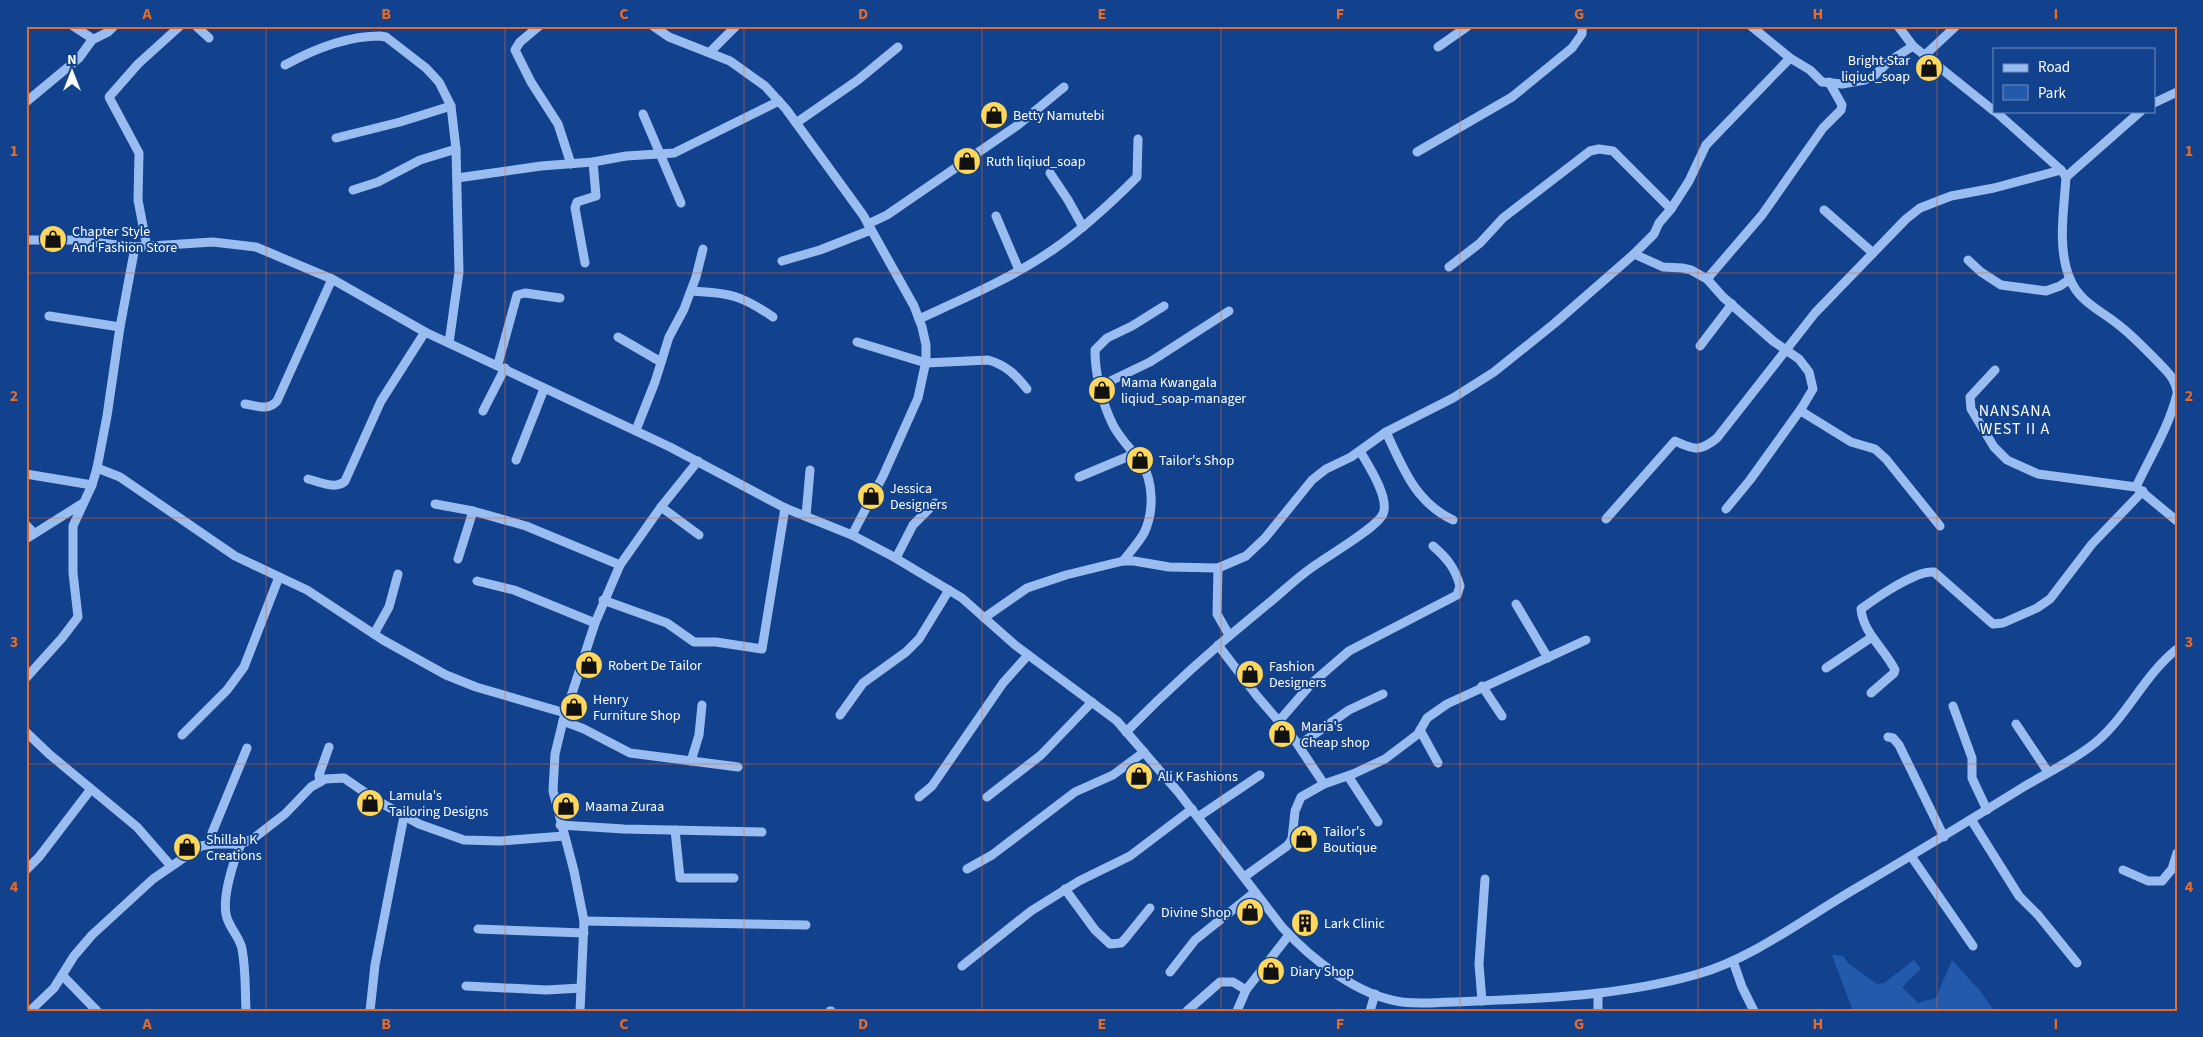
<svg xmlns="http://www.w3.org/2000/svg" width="2203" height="1037" font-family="'Source Sans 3',sans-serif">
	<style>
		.green { fill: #235aac }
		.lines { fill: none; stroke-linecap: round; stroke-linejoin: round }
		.minor { stroke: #9abdf1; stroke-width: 9 }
		.grid { fill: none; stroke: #ea6a24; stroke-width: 1; stroke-opacity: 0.55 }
		.labels { text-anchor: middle; stroke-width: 4; stroke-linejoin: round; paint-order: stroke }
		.poi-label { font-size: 14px; fill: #fff; stroke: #12428d; text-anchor: start }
		.quarter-label { font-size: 16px; letter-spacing: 1px; fill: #fff; stroke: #12428d }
		.neatline { fill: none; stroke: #ea6a24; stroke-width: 2 }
		.grid-label { font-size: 16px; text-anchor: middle; font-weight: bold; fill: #ea6a24 }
	</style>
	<rect width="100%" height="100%" fill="#12428d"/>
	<polygon class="green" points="1832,955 1843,956 1849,964 1877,984 1884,983 1914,960 1921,969 1902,987 1918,1003 1936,998 1952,960 1981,992 1994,1011 1853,1011"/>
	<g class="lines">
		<g class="minor">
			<polyline points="73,26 90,37 92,40"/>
			<polyline points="196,26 209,38"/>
			<polyline points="539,26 520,42 515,50 531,82 558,124 571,164"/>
			<polyline points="653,26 669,37 730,61 765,86 786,109 863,215 914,306 922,327 926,345 926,361 918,398 883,476 852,535"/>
			<polyline points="1751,26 1790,58"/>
			<polyline points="1898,26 1913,46 1994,111"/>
			<polyline points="1438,47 1468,26"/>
			<polyline points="710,52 736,26"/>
			<polyline points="1925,55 1956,26"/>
			<path d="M285,65C314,49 346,36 380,36L386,37L426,68L439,82L451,106L456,149L459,272L449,343"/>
			<polyline points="26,102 79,58 92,40 108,32 114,26"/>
			<polyline points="2154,103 2177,92"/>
			<path d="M1995,111L2061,170L2066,177C2064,210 2057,248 2070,279C2079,302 2102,311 2120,326C2134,337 2146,350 2159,363C2167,372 2175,378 2177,391"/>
			<polyline points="643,114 681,203"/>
			<polyline points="796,123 858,80 898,47"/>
			<polyline points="336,138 400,122 451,106"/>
			<polyline points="1417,152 1512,97 1572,48 1582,34 1582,26"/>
			<polyline points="1050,173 1068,200 1083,227"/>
			<polyline points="2066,177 2141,111"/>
			<polyline points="457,178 541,166 593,162 626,156 674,153 779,101"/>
			<polyline points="353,190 378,182 420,160 456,149"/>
			<polyline points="1824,210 1873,253"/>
			<polyline points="996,216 1019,270"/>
			<polyline points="868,224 887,215 1018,125 1064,87"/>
			<path d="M26,240H74L135,247L213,242L256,247L332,279L425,332L670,447L785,508L852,535L892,556L962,598L1015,645L1117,721L1179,793L1282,927C1311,959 1358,996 1402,1002C1411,1003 1420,1003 1429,1003C1519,999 1611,999 1698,974C1754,958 1809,915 1860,886C1916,853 1970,820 2025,786C2049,772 2074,760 2095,743C2127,717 2144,675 2177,649"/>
			<polyline points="147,247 138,200 139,153 109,97 138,64 180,26"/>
			<polyline points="1634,254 1663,267 1682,268 1691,270 1707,279 1723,297 1773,341 1799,359 1809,372 1813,389 1801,409 1804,413 1851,442 1875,449 1886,459 1940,526"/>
			<polyline points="1968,260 1981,272 2001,285 2046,291 2060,286 2070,279"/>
			<polyline points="782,261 820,250 871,230"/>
			<polyline points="585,263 575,208 577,202 596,196 593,162"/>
			<polyline points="1449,267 1480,243 1503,218 1590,151 1599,149 1613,151 1671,209"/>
			<polyline points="1707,279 1762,215 1823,128 1841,110 1842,105 1829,82"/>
			<path d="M691,291C730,293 741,295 773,317"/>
			<polyline points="49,316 120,327"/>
			<path d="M919,319C965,298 1012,278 1054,249C1084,228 1111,203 1137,177L1138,139"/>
			<polyline points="618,337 661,362"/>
			<path d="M857,342L926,363L988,360C1006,365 1016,375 1027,389"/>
			<polyline points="1700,346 1732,304"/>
			<polyline points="498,364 517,295 525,293 560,298"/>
			<polyline points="1995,370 1970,397 1971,409 1994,447 2007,460 2038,474 2136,487 2177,521"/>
			<polyline points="1100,386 1150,362 1229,311"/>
			<path d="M245,404C258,406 268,411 277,401L332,279"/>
			<polyline points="483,411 505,368"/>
			<polyline points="636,430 655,382 669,337 684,309 696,277 703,249"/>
			<path d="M1386,432C1403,468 1415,502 1453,520"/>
			<polyline points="516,460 544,389"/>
			<polyline points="97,468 120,477 235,556 307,590 383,640 446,675 476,687 565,713"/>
			<polyline points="26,474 92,485"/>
			<polyline points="1079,477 1134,454"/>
			<path d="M308,479C320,482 336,490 345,481L381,401L425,332"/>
			<path d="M2136,487C2150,457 2169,427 2177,394"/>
			<polyline points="435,504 473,511 526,526 620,565"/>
			<polyline points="661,507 699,535"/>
			<polyline points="1726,509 1750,480 1801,409"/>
			<polyline points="806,516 810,470"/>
			<path d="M1606,519L1675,441C1694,450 1700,452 1717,438L1815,313L1906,219L1920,208L1951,196L1994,188L2061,170"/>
			<polyline points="26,525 34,533"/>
			<polyline points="26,539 83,503"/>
			<polyline points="896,558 913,525 935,503"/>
			<polyline points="458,559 473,511"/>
			<path d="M1123,561C1130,552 1139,542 1144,533C1154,512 1154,482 1141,462C1132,450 1120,439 1113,425C1102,403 1095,374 1095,350L1107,338L1132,326L1164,306"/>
			<polyline points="1218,568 1217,614 1229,635"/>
			<polyline points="477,581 514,590 595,623"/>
			<polyline points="603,600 667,623 694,642 716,642 762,649 785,508"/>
			<polyline points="1516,604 1548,658"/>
			<polyline points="984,618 1027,588 1066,575 1123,561 1134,561 1169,567 1218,568 1246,556 1265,538 1312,480 1326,469 1351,457 1386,432 1453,398 1494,372 1555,323 1634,254 1654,234 1659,223 1671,209 1689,181 1706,145 1790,58 1810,70 1822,82 1842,84 1865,80 1875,75 1888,62 1913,46"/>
			<polyline points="374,634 389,607 398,574"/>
			<polyline points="1218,645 1257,696 1294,739 1324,784"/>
			<polyline points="1826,668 1872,637"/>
			<polyline points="26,678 62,638 78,617 73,573 73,526 92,485 97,468 107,416 120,327 135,247"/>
			<polyline points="1482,686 1502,716"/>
			<path d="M1871,693L1894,673L1895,670C1885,649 1863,633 1861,609C1876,598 1916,570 1934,572L1993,624L2003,623L2037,608L2050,599L2092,544L2143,491"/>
			<polyline points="1953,706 1972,758 1972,778 1987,810"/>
			<polyline points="840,715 863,683 906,652 919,639 949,590"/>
			<polyline points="563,721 584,729 630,753 738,767"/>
			<path d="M1279,721L1312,683L1349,651L1457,595L1460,586C1455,568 1447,558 1433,546"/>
			<polyline points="2016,724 2048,772"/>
			<polyline points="1420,730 1438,763"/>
			<polyline points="26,732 49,754 137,827 171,866"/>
			<path d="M1126,732C1170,687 1216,646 1264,607C1283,592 1299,575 1320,562C1333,553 1377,527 1383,514C1390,498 1368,465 1360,451"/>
			<polyline points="182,735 227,690 244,667 279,577"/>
			<polyline points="1888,737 1893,738 1899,745 1944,837"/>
			<polyline points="1299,745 1349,710 1383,694"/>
			<polyline points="691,761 699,735 702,705"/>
			<polyline points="1348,776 1378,822"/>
			<polyline points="320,782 319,775 329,747"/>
			<polyline points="919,797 932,786 1003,683 1028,655"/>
			<polyline points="987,797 1041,755 1092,702"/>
			<polyline points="1198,817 1260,775"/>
			<polyline points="1972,821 2019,896 2038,915 2077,963"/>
			<polyline points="560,825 624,829 762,832"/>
			<polyline points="675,830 680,878 734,878"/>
			<polyline points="213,844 212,833 247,748"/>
			<path d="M241,844C233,862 221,900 227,918C231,930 240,938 242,949C246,970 245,990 246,1011"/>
			<polyline points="1911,856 1973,946"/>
			<polyline points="967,869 992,855 1075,792 1113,775 1144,752"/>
			<polyline points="26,870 39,857 91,789"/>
			<polyline points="2123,870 2148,881 2162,881 2172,869 2177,853"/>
			<polyline points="1244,877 1287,846 1292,839 1295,811 1301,797 1324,784 1353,774 1385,759 1418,734 1427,718 1447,704 1586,640"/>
			<polyline points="1065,889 1095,930 1110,944 1121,943 1125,939 1150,908"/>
			<polyline points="584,921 806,925"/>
			<polyline points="478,929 584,933"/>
			<polyline points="1733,961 1742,987 1754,1011"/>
			<polyline points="962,966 1031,911 1079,881 1130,856 1192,809"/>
			<polyline points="1170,972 1195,940 1255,892"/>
			<polyline points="62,975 97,1011"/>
			<polyline points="466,986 546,990 581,988"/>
			<polyline points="1482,1001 1479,964 1485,879"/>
			<polyline points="30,1011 54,988 74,956 92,935 153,879 201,846 213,844 241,844 254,838 285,814 311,787 325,779 344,778 376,800 419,824 464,840 500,841 564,836"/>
			<polyline points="370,1011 375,965 404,816"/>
			<polyline points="580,1011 584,921 574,871 553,791 555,754 563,721 595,623 620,565 661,507 698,461"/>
			<polyline points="830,1011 831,1011"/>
			<polyline points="1187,1011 1220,982 1233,982 1246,990"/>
			<polyline points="1237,1011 1246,990 1289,935"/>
			<polyline points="1370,1011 1375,994"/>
			<polyline points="1598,1011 1598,994"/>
		</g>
	</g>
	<path class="grid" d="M266,26V1011M505,26V1011M744,26V1011M982,26V1011M1221,26V1011M1460,26V1011M1698,26V1011M1937,26V1011M26,273H2177M26,518H2177M26,764H2177"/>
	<defs>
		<g id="shop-disc" transform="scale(1.4375)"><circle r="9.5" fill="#ffd75a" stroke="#12428d"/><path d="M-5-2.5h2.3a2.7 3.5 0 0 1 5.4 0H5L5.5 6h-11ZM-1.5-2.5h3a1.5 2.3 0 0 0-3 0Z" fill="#111"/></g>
		<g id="building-disc" transform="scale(1.4375)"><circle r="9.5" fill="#ffd75a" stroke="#12428d"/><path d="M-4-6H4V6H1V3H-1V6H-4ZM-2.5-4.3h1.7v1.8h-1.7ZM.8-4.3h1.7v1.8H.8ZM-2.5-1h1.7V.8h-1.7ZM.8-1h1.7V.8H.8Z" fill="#111"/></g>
	</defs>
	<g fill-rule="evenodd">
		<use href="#shop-disc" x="1929" y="68"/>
		<use href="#shop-disc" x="994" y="115"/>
		<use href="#shop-disc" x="967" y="161"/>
		<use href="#shop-disc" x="53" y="239"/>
		<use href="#shop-disc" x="1102" y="390"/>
		<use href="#shop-disc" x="1140" y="460"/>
		<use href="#shop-disc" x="871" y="496"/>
		<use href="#shop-disc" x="589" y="665"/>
		<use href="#shop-disc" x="1250" y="674"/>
		<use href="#shop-disc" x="574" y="707"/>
		<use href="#shop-disc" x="1282" y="734"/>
		<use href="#shop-disc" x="1139" y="776"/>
		<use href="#shop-disc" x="370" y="803"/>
		<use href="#shop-disc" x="566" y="806"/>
		<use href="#shop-disc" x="1304" y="839"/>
		<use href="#shop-disc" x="187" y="847"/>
		<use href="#shop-disc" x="1250" y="912"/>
		<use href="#building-disc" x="1305" y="923"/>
		<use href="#shop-disc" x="1271" y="971"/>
	</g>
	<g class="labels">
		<g class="poi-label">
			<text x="1910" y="65" text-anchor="end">Bright Star<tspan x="1910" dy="16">liqiud_soap</tspan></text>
			<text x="1013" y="120">Betty Namutebi</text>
			<text x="986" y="166">Ruth liqiud_soap</text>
			<text x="72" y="236">Chapter Style<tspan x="72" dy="16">And Fashion Store</tspan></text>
			<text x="1121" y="387">Mama Kwangala<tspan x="1121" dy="16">liqiud_soap-manager</tspan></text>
			<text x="1159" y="465">Tailor's Shop</text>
			<text x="890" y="493">Jessica<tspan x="890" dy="16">Designers</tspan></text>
			<text x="608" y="670">Robert De Tailor</text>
			<text x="1269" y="671">Fashion<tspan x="1269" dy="16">Designers</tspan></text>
			<text x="593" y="704">Henry<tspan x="593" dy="16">Furniture Shop</tspan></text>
			<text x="1301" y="731">Maria's<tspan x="1301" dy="16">Cheap shop</tspan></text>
			<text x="1158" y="781">Ali K Fashions</text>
			<text x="389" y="800">Lamula's<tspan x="389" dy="16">Tailoring Designs</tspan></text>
			<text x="585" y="811">Maama Zuraa</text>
			<text x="1323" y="836">Tailor's<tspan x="1323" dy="16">Boutique</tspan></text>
			<text x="206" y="844">Shillah K<tspan x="206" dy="16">Creations</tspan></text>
			<text x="1231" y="917" text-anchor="end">Divine Shop</text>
			<text x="1324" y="928">Lark Clinic</text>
			<text x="1290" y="976">Diary Shop</text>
		</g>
		<g class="quarter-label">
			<text x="2015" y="416">NANSANA<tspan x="2015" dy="18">WEST II A</tspan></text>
		</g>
	</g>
	<rect width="2203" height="1037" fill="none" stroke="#12428d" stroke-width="55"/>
	<rect x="1993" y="48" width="162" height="65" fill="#12428d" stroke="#718ebb"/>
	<rect x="2003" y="64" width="25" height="8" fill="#9abdf1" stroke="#718ebb"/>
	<text x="2038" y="72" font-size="15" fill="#ffffff">Road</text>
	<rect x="2003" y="85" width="25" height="15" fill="#235aac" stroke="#718ebb"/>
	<text x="2038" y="98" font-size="15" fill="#ffffff">Park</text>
	<g transform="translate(72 72)" stroke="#12428d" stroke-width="4" paint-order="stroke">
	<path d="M0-4L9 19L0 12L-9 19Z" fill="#ffffff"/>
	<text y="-8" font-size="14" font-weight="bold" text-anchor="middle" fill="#ffffff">N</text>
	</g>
	<rect x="28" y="28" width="2148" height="982" class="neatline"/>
	<g class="grid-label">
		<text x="147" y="19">A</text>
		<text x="386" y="19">B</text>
		<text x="624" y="19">C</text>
		<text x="863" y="19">D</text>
		<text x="1102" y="19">E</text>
		<text x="1340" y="19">F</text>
		<text x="1579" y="19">G</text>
		<text x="1818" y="19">H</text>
		<text x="2056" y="19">I</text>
		<text x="14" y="156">1</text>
		<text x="2189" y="156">1</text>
		<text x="14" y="401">2</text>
		<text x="2189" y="401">2</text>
		<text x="14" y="647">3</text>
		<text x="2189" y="647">3</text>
		<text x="14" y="892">4</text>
		<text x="2189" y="892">4</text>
		<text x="147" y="1029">A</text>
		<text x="386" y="1029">B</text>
		<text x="624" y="1029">C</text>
		<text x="863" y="1029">D</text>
		<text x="1102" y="1029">E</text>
		<text x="1340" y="1029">F</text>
		<text x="1579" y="1029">G</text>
		<text x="1818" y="1029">H</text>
		<text x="2056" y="1029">I</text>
	</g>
</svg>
